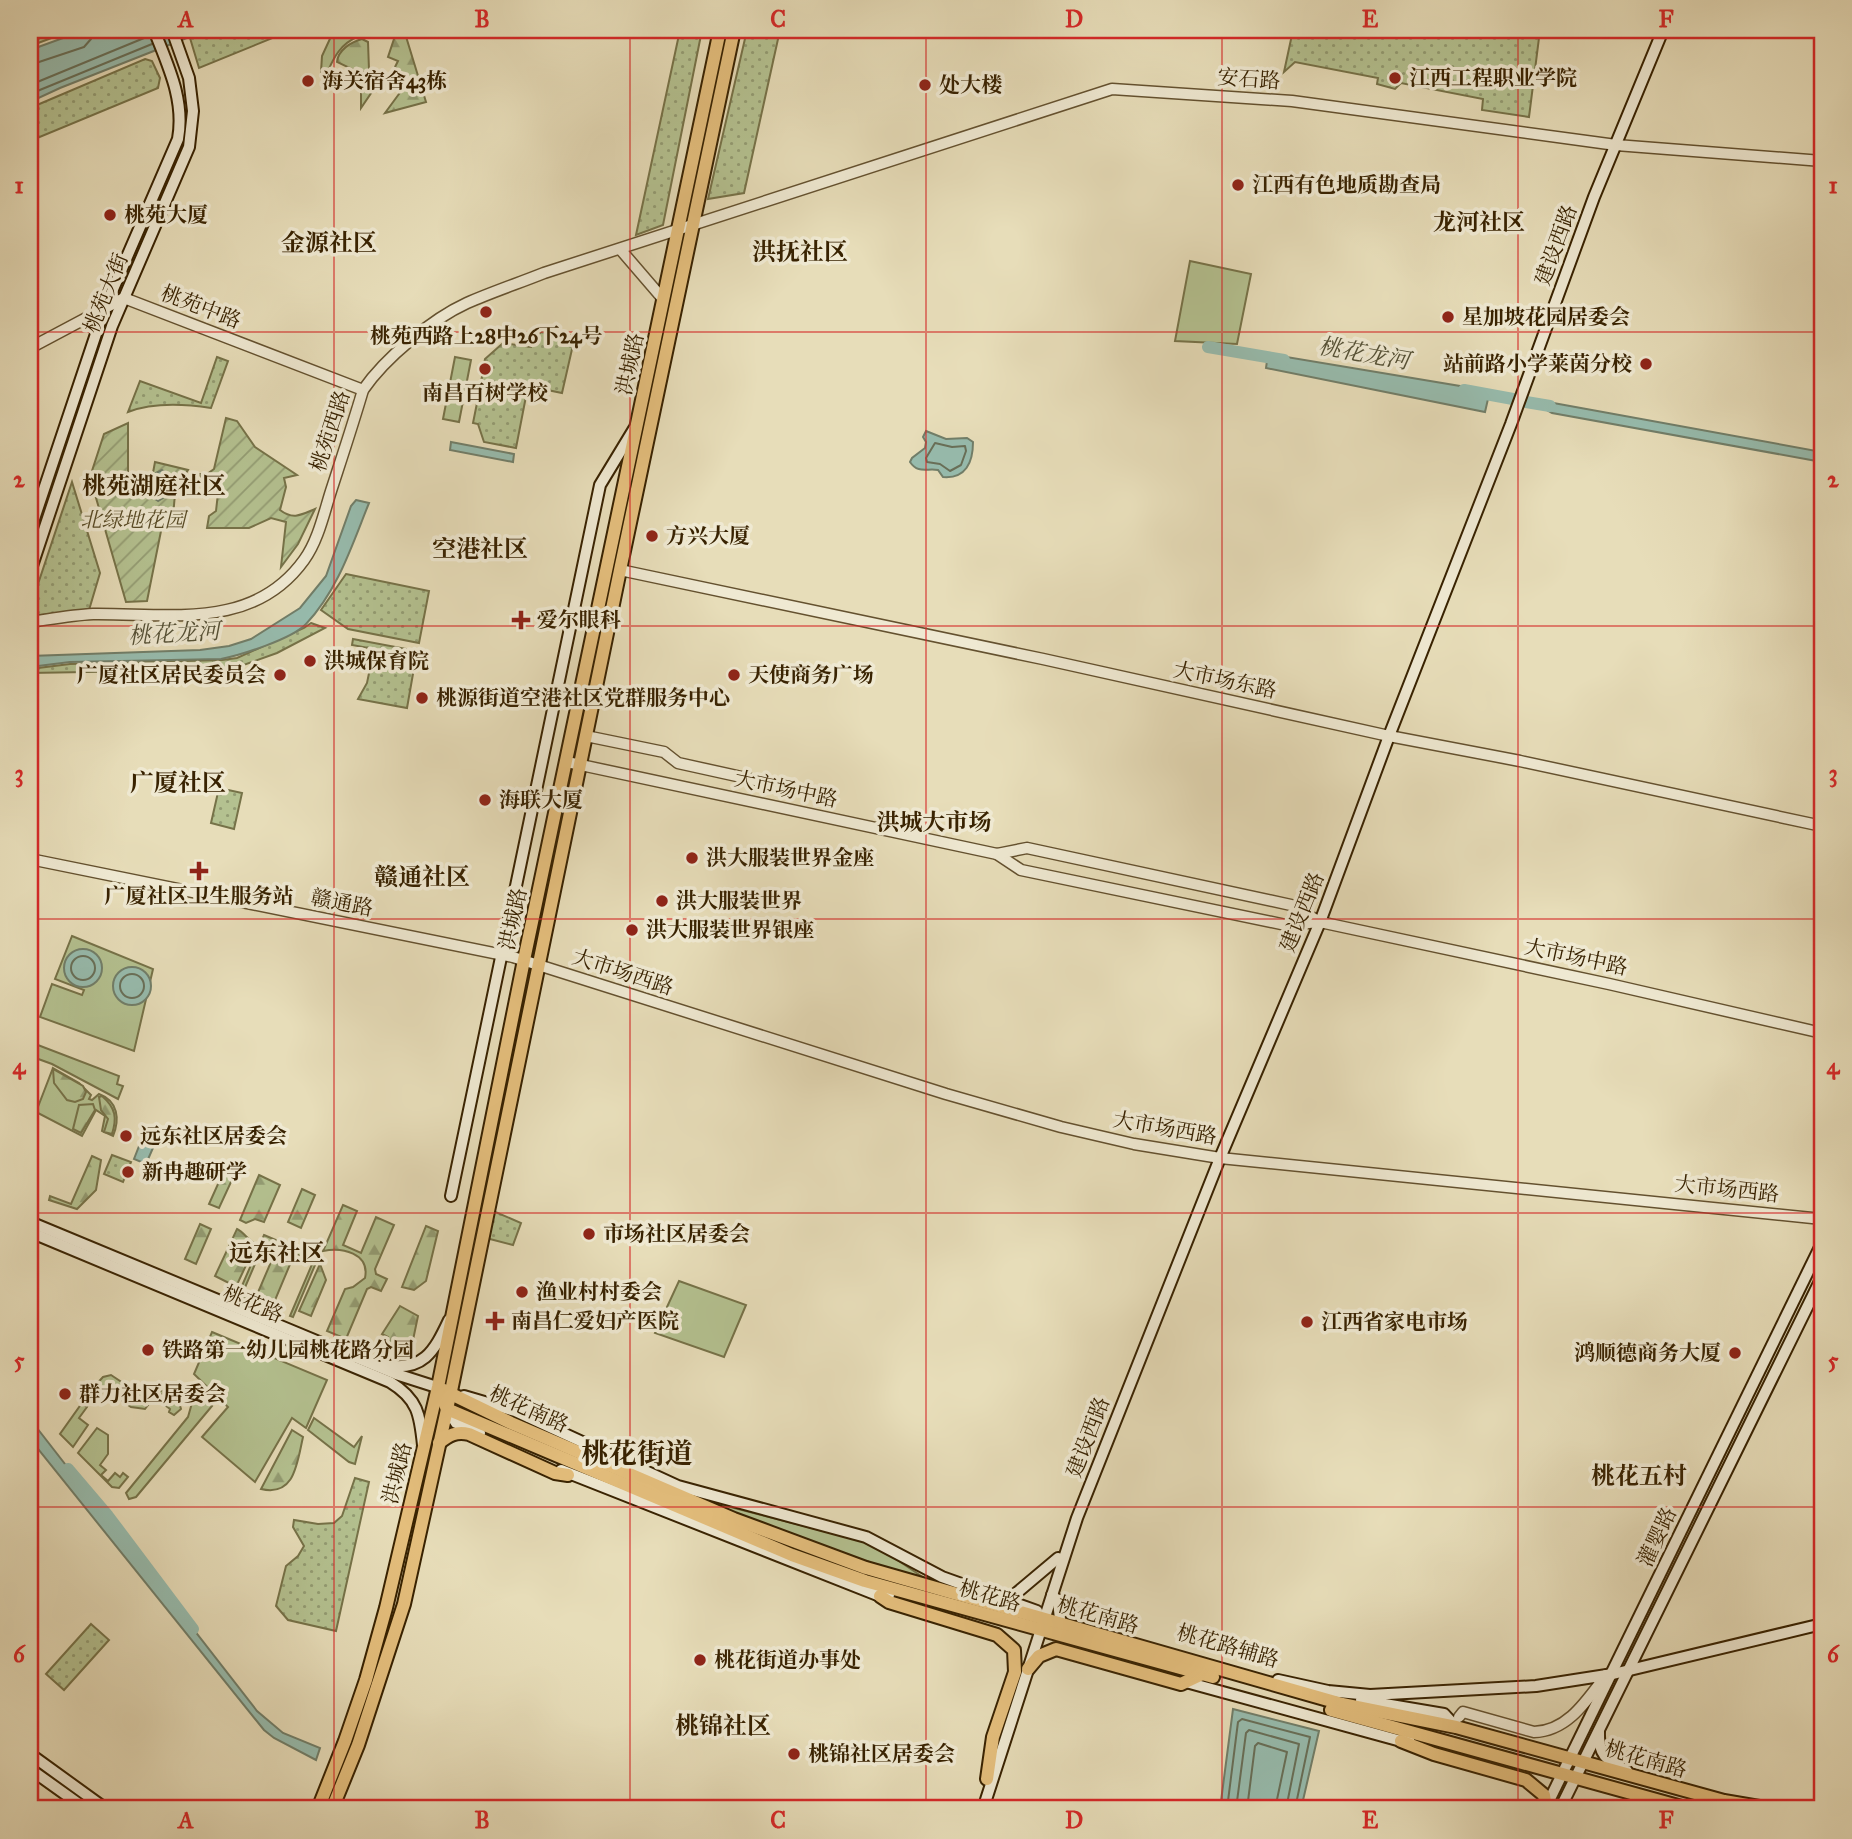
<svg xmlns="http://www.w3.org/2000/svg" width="1852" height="1839" font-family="'IM FELL Great Primer','Noto Serif SC',serif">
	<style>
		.grass { fill: #b4c190; stroke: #767248; stroke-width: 2 }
		.forest { fill: url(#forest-firs); stroke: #767248; stroke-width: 2 }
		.park { fill: url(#park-dots); stroke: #767248; stroke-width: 2 }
		.garden { fill: url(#garden-furrows); stroke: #767248; stroke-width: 2 }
		.water { fill: #97bcae; stroke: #717e69; stroke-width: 2 }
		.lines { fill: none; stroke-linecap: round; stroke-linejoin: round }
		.shore { stroke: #686f58; stroke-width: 2 }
		.river { stroke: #97bcae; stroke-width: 12 }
		.tertiary-casing { stroke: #64512f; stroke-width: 13 }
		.secondary-casing { stroke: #382201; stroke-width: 14 }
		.primary-casing { stroke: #382201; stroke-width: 16 }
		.trunk-casing { stroke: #382201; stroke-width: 16 }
		.tertiary { stroke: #efe9d2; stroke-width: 10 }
		.secondary { stroke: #efe9d2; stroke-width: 10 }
		.primary { stroke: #e4be7c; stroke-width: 12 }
		.trunk { stroke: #e4be7c; stroke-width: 12 }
		.grid { fill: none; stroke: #d62828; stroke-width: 2; stroke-opacity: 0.55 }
		.poi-dot { fill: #8f2418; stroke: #efe9d2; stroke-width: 2.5 }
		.labels { text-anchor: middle; stroke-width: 7; stroke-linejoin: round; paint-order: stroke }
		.poi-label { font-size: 21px; font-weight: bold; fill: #382201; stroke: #efe9d2; text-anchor: start }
		.street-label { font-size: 21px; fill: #382201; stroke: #efe9d2 }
		.park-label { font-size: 21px; font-style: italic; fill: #574a25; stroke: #efe9d2 }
		.neighbourhood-label { font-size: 23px; font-weight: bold; fill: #382201; stroke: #efe9d2 }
		.water-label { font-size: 23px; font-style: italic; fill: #545035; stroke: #efe9d2 }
		.quarter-label { font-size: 24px; font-weight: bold; fill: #382201; stroke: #efe9d2 }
		.district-label { font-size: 28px; font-weight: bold; fill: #382201; stroke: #efe9d2 }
		.neatline { fill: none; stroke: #d62828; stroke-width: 2.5 }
		.grid-label { font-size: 23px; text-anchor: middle; font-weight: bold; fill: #d62828 }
	</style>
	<defs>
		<pattern id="forest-firs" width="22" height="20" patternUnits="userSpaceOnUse" patternTransform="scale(1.75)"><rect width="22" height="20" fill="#b4c190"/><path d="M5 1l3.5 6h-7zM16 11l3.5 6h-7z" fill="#939c73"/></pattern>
		<pattern id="park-dots" width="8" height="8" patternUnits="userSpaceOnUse" patternTransform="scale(1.75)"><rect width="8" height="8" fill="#b4c190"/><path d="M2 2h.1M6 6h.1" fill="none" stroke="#939c73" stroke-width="1.8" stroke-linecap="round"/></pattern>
		<pattern id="garden-furrows" width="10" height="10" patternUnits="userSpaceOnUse" patternTransform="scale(1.75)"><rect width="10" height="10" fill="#b4c190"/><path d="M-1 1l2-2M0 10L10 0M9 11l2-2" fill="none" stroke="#939c73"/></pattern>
	</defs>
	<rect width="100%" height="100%" fill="#e7ddb9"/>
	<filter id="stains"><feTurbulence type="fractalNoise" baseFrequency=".00286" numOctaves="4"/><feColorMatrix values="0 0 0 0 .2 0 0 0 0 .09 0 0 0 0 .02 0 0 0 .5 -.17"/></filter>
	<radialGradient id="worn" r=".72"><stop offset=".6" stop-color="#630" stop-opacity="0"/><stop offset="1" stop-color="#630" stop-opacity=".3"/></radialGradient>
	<g class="grass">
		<polygon points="1190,261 1251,274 1237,344 1175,341"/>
		<polygon points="455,357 471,360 459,422 443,419"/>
		<polygon points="72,936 153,969 134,1051 40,1017 52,984 82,995 84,990 55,979"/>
		<polygon points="30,1042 119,1076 117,1084 123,1086 118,1099 52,1064 30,1056"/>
		<path d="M53,1068L79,1083L91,1095L89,1099L92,1100L99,1094C118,1101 120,1119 113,1136L102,1131L105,1116L96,1110L82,1136L36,1112Z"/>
		<polygon points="264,1235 318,1258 293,1317 290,1316 313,1262 296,1254 292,1262 276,1256 279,1248 264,1243 243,1292 269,1304 267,1307 238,1295"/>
		<polygon points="679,1281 746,1305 724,1357 655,1333"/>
		<polygon points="212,1332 327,1380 306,1428 292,1418 255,1482 202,1437 228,1407 194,1374"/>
		<polygon points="111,1375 123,1383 115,1395 106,1388 98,1397 90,1391 103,1377"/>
		<path d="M130,1388C150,1393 175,1382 181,1409L174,1415L169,1412L170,1409L165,1405L170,1399L163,1393L159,1398L155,1396L145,1409L131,1407L121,1400Z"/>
		<polygon points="199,1393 212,1406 136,1497 129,1499 126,1493 188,1417 192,1403"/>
		<polygon points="82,1403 87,1407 79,1418 88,1425 73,1447 60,1434"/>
		<polygon points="314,1418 354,1447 362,1436 355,1464 349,1462 308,1430"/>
		<polygon points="97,1428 108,1435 108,1454 100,1465 106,1470 101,1475 108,1481 115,1473 120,1477 123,1473 128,1477 119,1488 112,1487 78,1453"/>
		<polygon points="676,1493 866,1542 890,1555 933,1584 929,1590 853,1570 672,1501"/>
	</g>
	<g class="forest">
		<path d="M334,30H349L359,36C340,44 334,57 326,75L321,72L322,56Z"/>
		<polygon points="397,30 404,30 426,102 385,113 410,79 395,67 398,61 388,57"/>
		<path d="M362,39L368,42L369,70L360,73L337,62C338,50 351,42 362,39Z"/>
		<polygon points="373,74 387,75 376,86 361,108 361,77"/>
		<polygon points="53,1069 83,1086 86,1092 83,1099 75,1102 67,1100 54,1083"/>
		<path d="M102,1096C116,1108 117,1118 112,1134L104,1132L108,1119L101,1110L99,1097Z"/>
		<polygon points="93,1104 95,1110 81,1133 73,1129 79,1105"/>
		<polygon points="92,1156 101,1160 96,1190 77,1209 49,1200 50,1196 71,1204"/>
		<polygon points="227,1164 237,1169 219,1208 209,1204"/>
		<polygon points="259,1175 280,1185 264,1222 255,1219 246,1223 240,1220"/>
		<polygon points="302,1189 315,1195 301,1228 288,1222"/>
		<path d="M343,1205L357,1211L343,1245L361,1253L376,1217L394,1225L375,1269L376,1274L387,1279L381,1291L371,1287L367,1289L346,1339L327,1331L345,1289L353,1287L365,1278C370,1253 342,1247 323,1251Z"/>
		<polygon points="200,1224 211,1229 196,1264 185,1259"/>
		<polygon points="426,1226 438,1231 426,1281 414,1290 402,1287"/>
		<path d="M237,1229C245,1233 247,1240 256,1244L234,1291L227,1288L229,1283L215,1276Z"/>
		<polygon points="274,1255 291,1262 273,1305 256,1297"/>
		<polygon points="320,1264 326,1280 311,1316 299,1311"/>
		<polygon points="400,1306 418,1316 413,1340 378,1354 377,1351 379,1346 386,1344 388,1337 382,1334"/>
		<path d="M292,1430L303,1437C297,1463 295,1497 261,1489Z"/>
	</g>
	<g class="park">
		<polygon points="30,30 73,30 30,46"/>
		<polygon points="213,30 292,30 199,68 190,38"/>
		<polygon points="680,30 702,30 663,225 636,235"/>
		<polygon points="747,30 780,30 744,193 708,199"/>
		<polygon points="1293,30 1540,30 1529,117 1482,110 1483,99 1401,83 1395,89 1377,84 1378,78 1295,62 1284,72"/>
		<polygon points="145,59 152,61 160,78 158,88 30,141 30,108"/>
		<polygon points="543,330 575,336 562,393 528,386 516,448 484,442 478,424 473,423 479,393 484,393 486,384 481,382 485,359 503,343 531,347 533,340"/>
		<path d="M217,357L228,361L211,408C185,404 154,402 128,412L140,381L201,403Z"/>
		<polygon points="72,482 100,573 89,610 30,616 30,608"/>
		<polygon points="346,574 429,591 419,643 348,629 321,610"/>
		<polygon points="311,623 325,628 277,653 238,667 202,670 30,673 30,669 70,664 222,660 237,658 304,628"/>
		<polygon points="353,639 417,651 407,708 358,699 367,683 374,649 352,645"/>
		<polygon points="219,788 242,793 234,829 211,823"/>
		<polygon points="112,1155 131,1162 123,1182 104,1174"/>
		<polygon points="493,1211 521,1223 513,1245 486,1238"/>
		<polygon points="355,1478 369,1482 336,1631 288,1620 276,1606 286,1566 298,1556 304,1546 293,1527 294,1520 318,1524 334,1523 342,1516"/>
		<polygon points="91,1624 109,1640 64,1690 46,1674"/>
	</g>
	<g class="garden">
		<path d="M226,418L237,421L255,447L297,475L284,478L286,487L280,510C293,520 301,515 315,509L298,544L281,567L286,522L271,518L249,528H207L209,516L216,511L218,493C206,489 204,486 200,474H207L214,469Z"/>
		<path d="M128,423V489L149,494L155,462L188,470C179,484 172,497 174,515L163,521L147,601L126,602L90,477L104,434Z"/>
	</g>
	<g class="water">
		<polygon points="85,30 207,30 60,88 30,102 30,50"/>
		<polygon points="1268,354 1472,388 1488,399 1485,412 1266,368"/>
		<polygon points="1526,398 1822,452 1822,462 1552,413"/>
		<path d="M926,431L946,439L967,438L973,442C973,462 966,479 943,477L938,470C927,468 918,474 910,462L912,458L925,448L926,442L923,437Z"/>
		<polygon points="451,442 514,454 513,462 450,450"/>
		<path d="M162,470L165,472L170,487L166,496L158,501C146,494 155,482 156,473Z"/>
		<path d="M356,500L369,503C352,545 338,590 306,624C292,639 241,655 221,659L70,662L30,667V656L200,650L229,646L251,639L300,608L326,576L351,506Z"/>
		<circle cx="83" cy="968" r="19"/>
		<circle cx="132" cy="986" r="19"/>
		<polygon points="143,1136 156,1141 146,1164 134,1159"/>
		<polygon points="30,1419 257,1711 283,1733 320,1748 316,1760 274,1738 264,1730 30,1439"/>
		<polygon points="1233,1709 1319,1731 1301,1809 1220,1809"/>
	</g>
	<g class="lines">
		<g class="shore">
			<polyline points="30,65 84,47 91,39 93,30"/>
			<polyline points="30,85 149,36"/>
			<polyline points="30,94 152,44"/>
			<polygon points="935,443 952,447 965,446 966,451 961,465 950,471 940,464 927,462 926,458"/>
			<circle cx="83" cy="968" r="12"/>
			<circle cx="132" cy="986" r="12"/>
			<polyline points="1227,1809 1238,1722 1242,1719 1310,1737 1295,1809"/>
			<polyline points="1236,1809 1246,1733 1249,1730 1299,1744 1286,1809"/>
			<polyline points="1247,1809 1255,1746 1258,1743 1287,1752 1275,1809"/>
		</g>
		<g class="river">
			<polyline points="1208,347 1284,360"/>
			<polyline points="1464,390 1513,399"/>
			<polyline points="1526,402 1550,406"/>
			<polyline points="68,1469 108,1516 193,1629"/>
		</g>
		<g class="tertiary-casing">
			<g id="tertiary">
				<polyline points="620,249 663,299"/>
				<polyline points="30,348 124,298 363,390"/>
				<polyline points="620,570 1043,659 1389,736 1520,761 1822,826"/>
				<path d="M30,622C51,619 72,615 93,614C169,613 253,631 304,560C318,541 324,513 331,491C342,457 353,424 363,390C385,358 432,319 467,303C492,292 519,283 544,273L1112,89L1292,101L1616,145L1822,161"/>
				<polyline points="586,736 664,752 678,763 755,780"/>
				<polyline points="567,762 997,854 1021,870 1286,925 1320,922 1609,984 1822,1033"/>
				<polyline points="997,854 1027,848 1291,905 1320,922"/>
				<polyline points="30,859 513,957 946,1094 1061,1127 1134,1144 1220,1158 1822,1219"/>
				<path d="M1459,1717L1463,1712L1534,1732C1568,1731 1587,1700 1606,1675"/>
			</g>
		</g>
		<g class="secondary-casing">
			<g id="secondary">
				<path d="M30,531L104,310L178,139C185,100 168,66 154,30"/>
				<polyline points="30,572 112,326 189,147 193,111 189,78 172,30"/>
				<polyline points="451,1196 600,485 634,429"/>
				<polyline points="30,1222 396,1374 446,1390"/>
				<path d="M30,1232L390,1382C418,1399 420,1415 423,1445"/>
				<path d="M384,1365C423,1372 434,1352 449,1320"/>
				<polyline points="464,1396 515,1411 678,1486 866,1537 942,1577 1037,1611"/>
				<polyline points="447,1409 456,1423 480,1433"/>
				<polyline points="561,1470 880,1596 889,1595"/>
				<polyline points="1052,1595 1058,1601 1060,1619"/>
				<polyline points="1007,1601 1058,1558"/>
				<polyline points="1278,1680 1328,1691 1370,1695 1536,1686 1613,1674 1822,1624"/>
				<polyline points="1186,1682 1401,1741 1409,1739"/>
				<polyline points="1361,1700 1444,1714 1456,1727"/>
				<path d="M1599,1731C1598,1756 1607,1760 1627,1771"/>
				<polyline points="30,1754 106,1809"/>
				<polyline points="30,1769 86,1809"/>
				<polyline points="983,1809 1077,1518 1220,1158 1320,922 1389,736 1511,424 1594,197 1663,30"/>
				<polyline points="1545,1809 1822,1243"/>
				<polyline points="1560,1809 1822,1277"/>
			</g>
		</g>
		<g class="primary-casing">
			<g id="primary">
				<polyline points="443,1390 511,1423 734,1519 866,1568 1342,1704 1456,1727 1724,1801 1771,1809"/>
				<polyline points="443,1400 447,1409 792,1555 865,1581 1213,1677"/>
				<path d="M439,1443C449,1435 456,1431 469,1434L555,1473L568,1475"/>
				<polyline points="880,1596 889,1602 997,1635 1014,1650 1015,1672 993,1737 987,1779"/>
				<polyline points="1028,1669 1039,1656 1056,1649 1181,1684 1202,1674"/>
				<polyline points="1331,1710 1689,1809"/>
				<polyline points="1401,1741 1434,1754 1526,1780 1544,1795 1546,1809"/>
			</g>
		</g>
		<g class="trunk-casing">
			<g id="trunk">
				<polyline points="318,1809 345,1741 366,1680 386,1608 438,1387 524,960 720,30"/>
				<polyline points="332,1809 358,1745 404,1604 451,1391 620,570 734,30"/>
			</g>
		</g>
		<use href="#tertiary" class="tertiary"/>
		<use href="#secondary" class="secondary"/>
		<use href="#primary" class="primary"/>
		<use href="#trunk" class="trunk"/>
	</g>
	<path class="grid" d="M334,30V1809M630,30V1809M926,30V1809M1222,30V1809M1518,30V1809M30,332H1822M30,626H1822M30,919H1822M30,1213H1822M30,1507H1822"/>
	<g class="poi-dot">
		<circle cx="1395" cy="78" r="7"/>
		<circle cx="308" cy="81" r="7"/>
		<circle cx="925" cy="85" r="7"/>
		<circle cx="1238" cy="185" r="7"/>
		<circle cx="110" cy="215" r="7"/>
		<circle cx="486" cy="312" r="7"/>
		<circle cx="1448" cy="317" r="7"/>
		<circle cx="1646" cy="364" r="7"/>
		<circle cx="485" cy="369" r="7"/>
		<circle cx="652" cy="536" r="7"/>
		<path d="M517.5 609.5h7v7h7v7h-7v7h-7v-7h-7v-7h7z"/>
		<circle cx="310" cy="661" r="7"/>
		<circle cx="280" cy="675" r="7"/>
		<circle cx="734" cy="675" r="7"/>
		<circle cx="422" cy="698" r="7"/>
		<circle cx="485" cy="800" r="7"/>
		<circle cx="692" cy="858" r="7"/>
		<path d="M195.5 860.5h7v7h7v7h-7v7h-7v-7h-7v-7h7z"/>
		<circle cx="662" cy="901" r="7"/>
		<circle cx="632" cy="930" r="7"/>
		<circle cx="126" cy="1136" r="7"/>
		<circle cx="128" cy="1172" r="7"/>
		<circle cx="589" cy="1234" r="7"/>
		<circle cx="522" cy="1292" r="7"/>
		<path d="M491.5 1310.5h7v7h7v7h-7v7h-7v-7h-7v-7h7z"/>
		<circle cx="1307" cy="1322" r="7"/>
		<circle cx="148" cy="1350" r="7"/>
		<circle cx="1735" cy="1353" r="7"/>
		<circle cx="65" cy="1394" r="7"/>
		<circle cx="700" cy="1660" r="7"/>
		<circle cx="794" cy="1754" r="7"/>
	</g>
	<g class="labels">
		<g class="poi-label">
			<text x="1409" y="85">江西工程职业学院</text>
			<text x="322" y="88">海关宿舍43栋</text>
			<text x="939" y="92">处大楼</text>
			<text x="1252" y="192">江西有色地质勘查局</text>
			<text x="124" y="222">桃苑大厦</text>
			<text x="1462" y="324">星加坡花园居委会</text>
			<text x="486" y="343" text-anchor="middle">桃苑西路上28中26下24号</text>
			<text x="1632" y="371" text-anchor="end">站前路小学莱茵分校</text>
			<text x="485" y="400" text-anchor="middle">南昌百树学校</text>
			<text x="666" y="543">方兴大厦</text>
			<text x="537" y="627">爱尔眼科</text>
			<text x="324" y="668">洪城保育院</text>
			<text x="266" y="682" text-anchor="end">广厦社区居民委员会</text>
			<text x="748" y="682">天使商务广场</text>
			<text x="436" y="705">桃源街道空港社区党群服务中心</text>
			<text x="499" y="807">海联大厦</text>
			<text x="706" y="865">洪大服装世界金座</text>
			<text x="199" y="903" text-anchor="middle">广厦社区卫生服务站</text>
			<text x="676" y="908">洪大服装世界</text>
			<text x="646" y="937">洪大服装世界银座</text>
			<text x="140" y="1143">远东社区居委会</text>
			<text x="142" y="1179">新冉趣研学</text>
			<text x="603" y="1241">市场社区居委会</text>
			<text x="536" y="1299">渔业村村委会</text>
			<text x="511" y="1328">南昌仁爱妇产医院</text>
			<text x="1321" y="1329">江西省家电市场</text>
			<text x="162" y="1357">铁路第一幼儿园桃花路分园</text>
			<text x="1721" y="1360" text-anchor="end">鸿顺德商务大厦</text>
			<text x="79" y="1401">群力社区居委会</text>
			<text x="714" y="1667">桃花街道办事处</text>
			<text x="808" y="1761">桃锦社区居委会</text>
		</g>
		<g class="street-label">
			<text transform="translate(1249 79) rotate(4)" y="7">安石路</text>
			<text transform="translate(1556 245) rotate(-70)" y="7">建设西路</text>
			<text transform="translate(106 293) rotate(-68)" y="7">桃苑大街</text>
			<text transform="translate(201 307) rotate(21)" y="7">桃苑中路</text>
			<text transform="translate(630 364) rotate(-78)" y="7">洪城路</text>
			<text transform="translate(330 431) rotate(-72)" y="7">桃苑西路</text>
			<text transform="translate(1225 680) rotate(12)" y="7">大市场东路</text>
			<text transform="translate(786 789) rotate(12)" y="7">大市场中路</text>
			<text transform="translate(342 903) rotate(11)" y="7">赣通路</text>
			<text transform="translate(1302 912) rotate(-68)" y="7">建设西路</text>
			<text transform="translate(513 919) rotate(-78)" y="7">洪城路</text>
			<text transform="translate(1576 957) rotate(12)" y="7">大市场中路</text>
			<text transform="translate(623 972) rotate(18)" y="7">大市场西路</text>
			<text transform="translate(1165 1128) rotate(10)" y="7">大市场西路</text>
			<text transform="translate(1727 1189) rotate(6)" y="7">大市场西路</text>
			<text transform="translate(253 1304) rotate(23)" y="7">桃花路</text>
			<text transform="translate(529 1409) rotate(24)" y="7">桃花南路</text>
			<text transform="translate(1088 1437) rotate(-69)" y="7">建设西路</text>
			<text transform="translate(397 1473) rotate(-76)" y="7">洪城路</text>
			<text transform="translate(1657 1537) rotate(-65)" y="7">灌婴路</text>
			<text transform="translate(990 1596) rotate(16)" y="7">桃花路</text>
			<text transform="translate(1098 1615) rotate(16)" y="7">桃花南路</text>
			<text transform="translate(1228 1646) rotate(16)" y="7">桃花路辅路</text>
			<text transform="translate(1646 1759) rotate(16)" y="7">桃花南路</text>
		</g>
		<g class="park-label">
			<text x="133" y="527">北绿地花园</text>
		</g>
		<g class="neighbourhood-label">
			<text x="1479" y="230">龙河社区</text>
			<text x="934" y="830">洪城大市场</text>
		</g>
		<g class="water-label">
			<text transform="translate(1364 353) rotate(10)" y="8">桃花龙河</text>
			<text transform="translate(174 633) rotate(-3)" y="8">桃花龙河</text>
		</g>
		<g class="quarter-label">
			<text x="329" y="251">金源社区</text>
			<text x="800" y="260">洪抚社区</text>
			<text x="154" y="494">桃苑湖庭社区</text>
			<text x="480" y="557">空港社区</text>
			<text x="178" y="791">广厦社区</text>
			<text x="422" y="885">赣通社区</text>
			<text x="277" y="1261">远东社区</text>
			<text x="1639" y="1484">桃花五村</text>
			<text x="723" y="1734">桃锦社区</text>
		</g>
		<g class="district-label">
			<text x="637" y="1463">桃花街道</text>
		</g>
	</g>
	<rect width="1852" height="1839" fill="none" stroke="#e7ddb9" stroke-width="77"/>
	<rect x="38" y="38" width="1776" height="1762" class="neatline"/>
	<g class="grid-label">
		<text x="186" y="27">A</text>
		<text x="482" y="27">B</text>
		<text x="778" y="27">C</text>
		<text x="1074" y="27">D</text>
		<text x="1370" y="27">E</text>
		<text x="1666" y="27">F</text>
		<text x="19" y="193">1</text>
		<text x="1833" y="193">1</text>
		<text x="19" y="487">2</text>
		<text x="1833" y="487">2</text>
		<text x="19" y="781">3</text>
		<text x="1833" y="781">3</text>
		<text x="19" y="1074">4</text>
		<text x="1833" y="1074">4</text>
		<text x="19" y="1368">5</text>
		<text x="1833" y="1368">5</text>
		<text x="19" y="1662">6</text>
		<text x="1833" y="1662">6</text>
		<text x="186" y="1828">A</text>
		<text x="482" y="1828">B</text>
		<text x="778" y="1828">C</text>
		<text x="1074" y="1828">D</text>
		<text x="1370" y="1828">E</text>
		<text x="1666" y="1828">F</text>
	</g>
	<rect width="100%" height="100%" filter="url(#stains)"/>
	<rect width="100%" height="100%" fill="url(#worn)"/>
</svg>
